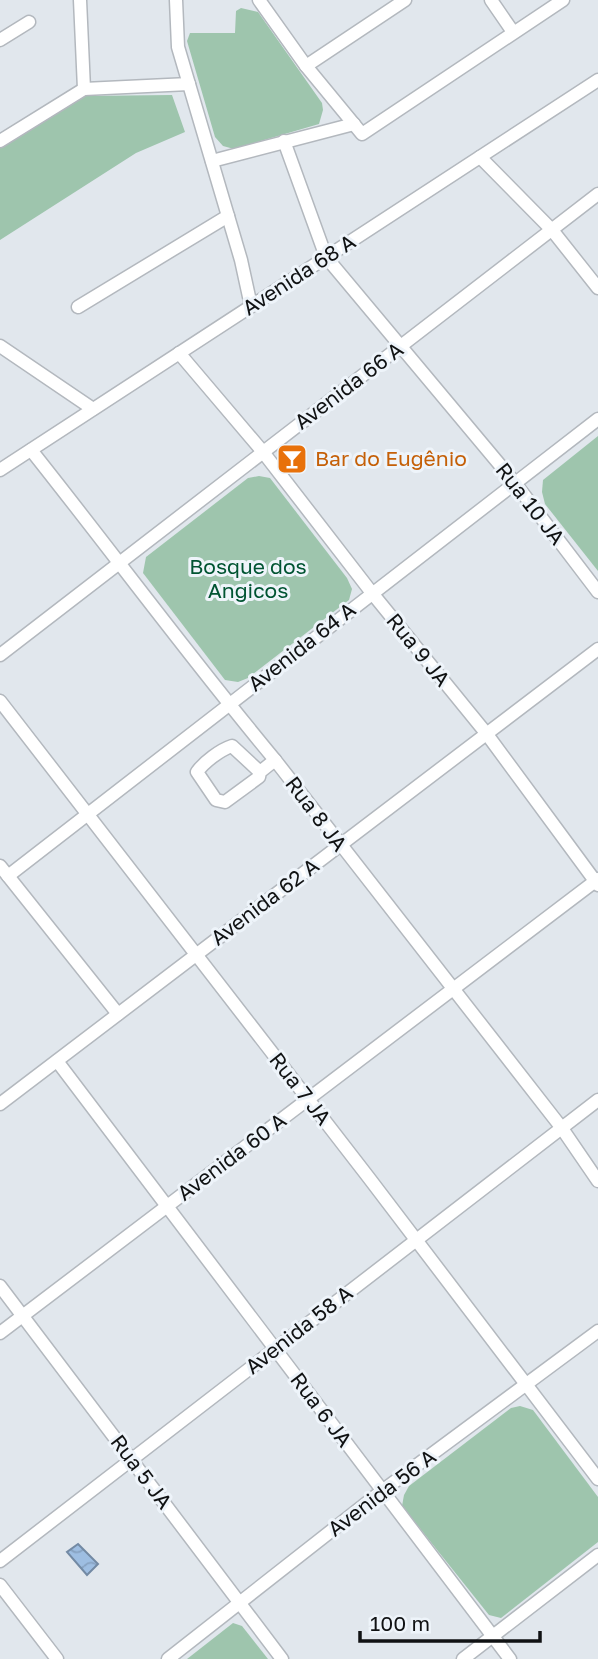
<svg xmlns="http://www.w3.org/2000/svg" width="598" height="1659" font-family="'Golos Text',sans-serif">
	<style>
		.park { fill: #9ec5ad }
		.water { fill: url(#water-waves); stroke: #738aa4; stroke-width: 2 }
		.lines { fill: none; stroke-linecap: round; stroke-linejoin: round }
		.minor-casing { stroke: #b3b8be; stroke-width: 15 }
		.minor { stroke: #fff; stroke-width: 12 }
		.labels { text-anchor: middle; stroke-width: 6; stroke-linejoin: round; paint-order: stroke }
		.street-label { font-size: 21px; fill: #101213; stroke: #eef4fa }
		.food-label { font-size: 21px; fill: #c56008; stroke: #eef4fa; text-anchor: start }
		.park-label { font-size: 21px; fill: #005432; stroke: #eef4fa }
	</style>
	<defs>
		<pattern id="water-waves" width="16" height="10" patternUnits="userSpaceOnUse" patternTransform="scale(1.75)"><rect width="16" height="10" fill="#9ebee2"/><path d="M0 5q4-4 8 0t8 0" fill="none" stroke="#87a2c1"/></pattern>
	</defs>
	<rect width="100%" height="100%" fill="#e1e7ed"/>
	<g class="park">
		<polygon points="241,8 258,12 322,103 323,110 319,124 234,149 223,146 215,137 187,41 190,33 235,33 236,11"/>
		<polygon points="172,95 185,132 136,153 0,240 0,148 84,96"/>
		<polygon points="598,436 598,571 545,504 542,492 543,480"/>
		<polygon points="259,476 270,478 347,578 352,589 349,600 248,678 238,682 225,680 143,573 146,557 248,478"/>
		<polygon points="520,1406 533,1410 598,1497 598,1542 501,1618 489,1615 402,1506 404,1495 409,1486 511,1408"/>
		<polygon points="233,1623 242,1626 268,1659 187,1659"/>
	</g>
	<polygon class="water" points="78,1544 98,1564 87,1575 67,1552"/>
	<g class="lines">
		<g class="minor-casing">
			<g id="minor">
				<polyline points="80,0 84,89"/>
				<polyline points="176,0 178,47 241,260 251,306"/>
				<polyline points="259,0 306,66 362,134 563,0"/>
				<polyline points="491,0 513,32"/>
				<polyline points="0,40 29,22"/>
				<polyline points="306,66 405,0"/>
				<polyline points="0,141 84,89 189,84"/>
				<polyline points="284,141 326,257 515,483 598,592"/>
				<polyline points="480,157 552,230 598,288"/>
				<polyline points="212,161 354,124"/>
				<polyline points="78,307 228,216"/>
				<polyline points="0,346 93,409"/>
				<polyline points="179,353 263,452 372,593 486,733 598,885"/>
				<path d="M31,450C113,553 191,659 275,760L561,1127L598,1181"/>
				<polyline points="0,470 598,80"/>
				<polyline points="0,655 598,194"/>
				<polyline points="0,701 369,1178 598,1479"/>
				<path d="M260,772L232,746C220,750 204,762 197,772L216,800L225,802L259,777L260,772L275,760"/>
				<polyline points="0,866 118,1014"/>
				<polyline points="8,876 598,419"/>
				<polyline points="57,1061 510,1659"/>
				<polyline points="0,1104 598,649"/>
				<polyline points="0,1286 282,1659"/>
				<polyline points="0,1333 598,879"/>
				<polyline points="0,1561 598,1100"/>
				<polyline points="0,1585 57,1659"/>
				<polyline points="168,1659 382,1491 598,1331"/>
				<polyline points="463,1659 598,1555"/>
			</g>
		</g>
		<use href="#minor" class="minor"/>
	</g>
	<defs>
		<g id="bar-square" transform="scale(1.575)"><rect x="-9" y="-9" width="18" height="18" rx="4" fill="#e8710a" stroke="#eef4fa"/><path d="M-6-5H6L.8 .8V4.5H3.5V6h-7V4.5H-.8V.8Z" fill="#fff"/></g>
	</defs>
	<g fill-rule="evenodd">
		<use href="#bar-square" x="292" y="459"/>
	</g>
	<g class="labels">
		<g class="street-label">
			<text transform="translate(299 275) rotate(-33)" y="7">Avenida 68 A</text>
			<text transform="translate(349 386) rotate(-37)" y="7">Avenida 66 A</text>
			<text transform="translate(530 504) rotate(52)" y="7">Rua 10 JA</text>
			<text transform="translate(302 647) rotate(-38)" y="7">Avenida 64 A</text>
			<text transform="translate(418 650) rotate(51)" y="7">Rua 9 JA</text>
			<text transform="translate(316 814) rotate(53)" y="7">Rua 8 JA</text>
			<text transform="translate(265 902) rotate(-37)" y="7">Avenida 62 A</text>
			<text transform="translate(300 1089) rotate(52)" y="7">Rua 7 JA</text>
			<text transform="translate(232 1157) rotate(-37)" y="7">Avenida 60 A</text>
			<text transform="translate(299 1330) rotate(-38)" y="7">Avenida 58 A</text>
			<text transform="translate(321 1410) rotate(53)" y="7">Rua 6 JA</text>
			<text transform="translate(141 1472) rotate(53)" y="7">Rua 5 JA</text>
			<text transform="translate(382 1493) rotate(-37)" y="7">Avenida 56 A</text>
		</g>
		<g class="food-label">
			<text x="315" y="466">Bar do Eugênio</text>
		</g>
		<g class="park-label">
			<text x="248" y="574">Bosque dos<tspan x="248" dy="24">Angicos</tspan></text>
		</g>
	</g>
	<path d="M360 1631v10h180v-10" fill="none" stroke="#101213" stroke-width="3.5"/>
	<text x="370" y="1631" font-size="21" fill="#101213" stroke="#eef4fa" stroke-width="5" paint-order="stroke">100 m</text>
</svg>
